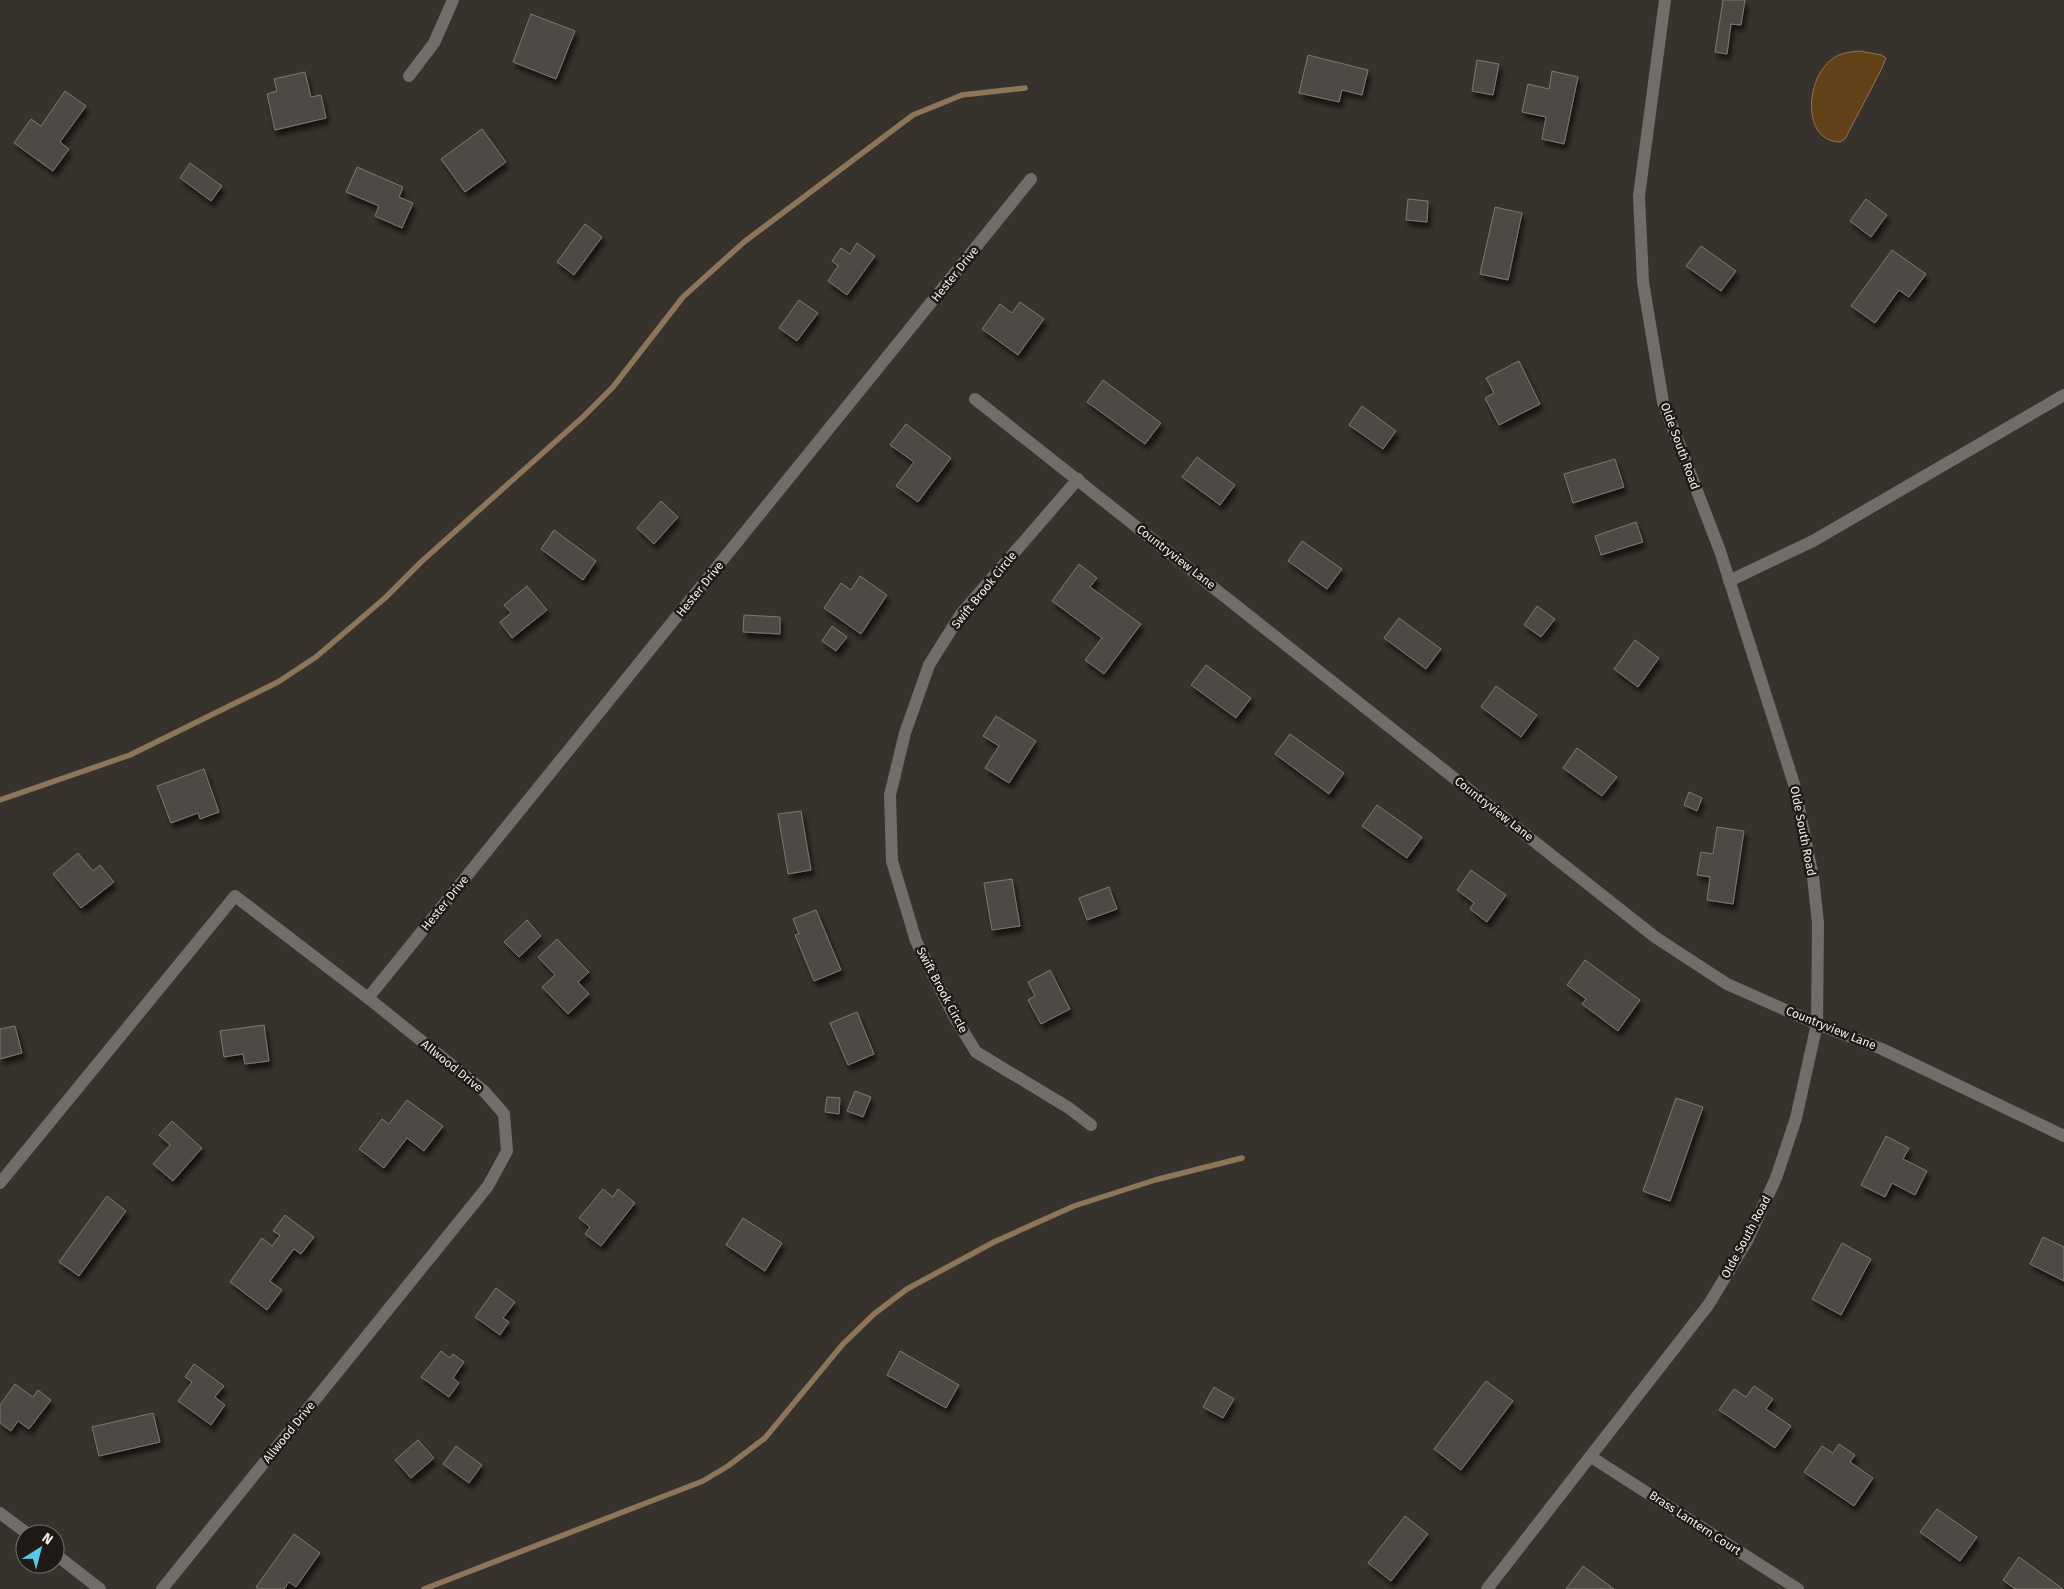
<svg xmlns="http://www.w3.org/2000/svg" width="2064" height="1589" font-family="'Fira Sans',sans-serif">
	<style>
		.water { fill: #624119; stroke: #8d7558 }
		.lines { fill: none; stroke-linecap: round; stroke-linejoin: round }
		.stream { stroke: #8d7558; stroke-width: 5.5 }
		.building { fill: #4f4a44; stroke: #7e7771; filter: url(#shadow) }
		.minor { stroke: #706e6b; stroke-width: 12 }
		.labels { text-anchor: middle; stroke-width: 5; stroke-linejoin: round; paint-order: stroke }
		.street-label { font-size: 12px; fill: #f1eeea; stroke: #1d1a17 }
	</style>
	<defs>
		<filter id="shadow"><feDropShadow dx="3" dy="5.5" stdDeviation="2.5" flood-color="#0009"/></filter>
	</defs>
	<rect width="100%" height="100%" fill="#37322c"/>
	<path class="water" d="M1860,51L1881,55L1886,58L1882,68L1845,139L1840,142C1801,141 1806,79 1831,60C1839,53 1849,52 1860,51Z"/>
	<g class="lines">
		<g class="stream">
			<polyline points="0,800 130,755 278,682 316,657 385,598 421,562 584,416 613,387 683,297 744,242 913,115 962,95 1025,88"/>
			<polyline points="424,1589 703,1481 728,1466 765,1438 843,1344 874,1314 907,1289 994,1242 1074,1206 1155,1180 1242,1158"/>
		</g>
	</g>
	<g class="building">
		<polygon points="1723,0 1745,0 1741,25 1731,24 1727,54 1715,52"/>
		<polygon points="531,14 575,31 556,79 513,62"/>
		<polygon points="1308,55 1368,70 1362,95 1342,90 1339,102 1299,93"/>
		<polygon points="1477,60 1499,64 1493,95 1472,91"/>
		<polygon points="1552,71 1578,77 1564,144 1542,139 1546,117 1522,112 1528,84 1549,89"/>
		<polygon points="305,72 311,97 321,95 326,118 275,130 267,94 277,91 274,79"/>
		<polygon points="65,91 86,106 60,142 69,149 53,171 14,143 31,119 41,126"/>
		<polygon points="482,129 506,162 465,192 441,159"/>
		<polygon points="190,163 222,186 211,201 180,178"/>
		<polygon points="357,167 403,187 399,197 413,203 402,228 375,216 379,206 346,192"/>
		<polygon points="1408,199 1428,201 1427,222 1406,220"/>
		<polygon points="1866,199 1887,215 1871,237 1850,221"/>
		<polygon points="1495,207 1522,213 1508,280 1480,274"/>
		<polygon points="585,224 602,237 574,275 557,262"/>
		<polygon points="857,243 875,256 847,295 828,281 838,266 832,261 841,248 850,254"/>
		<polygon points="1701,246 1736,271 1721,291 1686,266"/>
		<polygon points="1892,250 1926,274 1909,297 1899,290 1875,323 1851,306"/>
		<polygon points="799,300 818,313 797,341 779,328"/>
		<polygon points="1020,302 1044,319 1018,355 982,329 1000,304 1012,313"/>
		<polygon points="1519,361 1540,404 1499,425 1485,398 1494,393 1486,378"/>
		<polygon points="1103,380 1161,423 1145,444 1087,402"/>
		<polygon points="1362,406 1396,431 1383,449 1349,425"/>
		<polygon points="906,424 951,458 918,502 896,486 914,462 890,445"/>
		<polygon points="1197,457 1235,485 1220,505 1182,477"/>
		<polygon points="1615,459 1624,487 1573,503 1564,474"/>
		<polygon points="661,501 678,517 654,544 637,528"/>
		<polygon points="1636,522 1643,542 1601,555 1595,536"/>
		<polygon points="554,530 596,561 583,580 541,549"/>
		<polygon points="1302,541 1342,569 1327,589 1288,561"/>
		<polygon points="1079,564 1097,578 1090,587 1141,624 1104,674 1085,660 1102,638 1052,601"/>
		<polygon points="860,576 887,595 861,634 824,608 841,583 851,590"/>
		<polygon points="527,586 547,610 512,638 500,622 511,613 504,605"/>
		<polygon points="1537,606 1555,619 1541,637 1524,625"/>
		<polygon points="744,615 780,617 780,634 743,632"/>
		<polygon points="1399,618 1441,649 1426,669 1384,638"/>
		<polygon points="832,626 847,637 836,651 822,641"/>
		<polygon points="1635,640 1659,658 1638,687 1614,669"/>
		<polygon points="1206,665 1251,698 1236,718 1191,685"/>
		<polygon points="1496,686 1537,715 1521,737 1481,707"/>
		<polygon points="996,716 1036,741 1009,783 985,768 999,746 983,736"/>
		<polygon points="1290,734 1344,773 1329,794 1275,754"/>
		<polygon points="1577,748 1617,777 1602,796 1563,768"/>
		<polygon points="204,769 219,812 200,819 198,813 171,823 157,786"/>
		<polygon points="1689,792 1702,798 1697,811 1684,805"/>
		<polygon points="1377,805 1422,837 1407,858 1362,826"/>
		<polygon points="801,811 811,870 788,874 778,814"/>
		<polygon points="1717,827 1744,831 1733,904 1707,900 1710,877 1697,875 1701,852 1713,854"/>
		<polygon points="78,853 93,871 100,865 114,882 81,908 53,874"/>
		<polygon points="1471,870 1506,895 1487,922 1470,909 1474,903 1457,890"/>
		<polygon points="1012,879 1020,926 992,930 984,883"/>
		<polygon points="1109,887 1117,909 1087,920 1079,898"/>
		<polygon points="816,910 841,970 814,981 795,935 799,934 793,919"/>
		<polygon points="527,920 541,936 519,957 504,942"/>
		<polygon points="557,939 589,972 578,982 589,994 568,1014 542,987 555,975 538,957"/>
		<polygon points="1585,960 1640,1000 1618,1031 1582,1004 1586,999 1567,985"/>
		<polygon points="1050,970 1070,1009 1041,1024 1028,1000 1035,996 1028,982"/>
		<polygon points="857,1012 874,1054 848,1065 830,1023"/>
		<polygon points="264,1025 269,1061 245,1064 243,1054 224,1057 220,1031"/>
		<polygon points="15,1026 22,1053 0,1059 0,1029"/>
		<polygon points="855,1091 871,1097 863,1117 847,1111"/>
		<polygon points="827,1097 840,1098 839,1114 825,1112"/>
		<polygon points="1676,1098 1703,1107 1670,1201 1643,1191"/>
		<polygon points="407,1100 443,1126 424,1151 407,1138 384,1168 359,1149 382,1119 389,1124"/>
		<polygon points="172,1121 202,1148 173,1181 153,1164 170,1145 159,1135"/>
		<polygon points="1886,1136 1909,1148 1903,1159 1927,1171 1915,1195 1892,1183 1885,1197 1861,1185"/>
		<polygon points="603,1189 613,1197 618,1189 635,1203 601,1246 585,1234 590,1227 579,1218"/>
		<polygon points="107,1196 126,1211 79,1276 59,1262"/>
		<polygon points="285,1215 314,1237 301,1254 294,1249 270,1281 282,1290 267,1310 230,1282 262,1238 272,1246 280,1235 273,1231"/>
		<polygon points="743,1218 782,1243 765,1271 726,1245"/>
		<polygon points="2043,1237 2064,1247 2064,1281 2030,1264"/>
		<polygon points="1842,1243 1871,1259 1841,1315 1812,1299"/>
		<polygon points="496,1288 515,1302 503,1318 509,1322 500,1335 475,1317"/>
		<polygon points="441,1351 450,1358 453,1354 464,1362 453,1378 459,1383 449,1397 421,1377"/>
		<polygon points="900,1351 959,1385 946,1408 887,1375"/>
		<polygon points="194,1364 224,1386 215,1397 225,1405 211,1425 178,1401 192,1382 185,1377"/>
		<polygon points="1486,1381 1513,1401 1461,1470 1434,1449"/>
		<polygon points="15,1384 33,1397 38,1390 51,1400 29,1429 18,1421 11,1431 0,1423 0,1405"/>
		<polygon points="1754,1386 1773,1399 1766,1409 1791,1426 1775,1448 1719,1410 1734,1389 1746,1397"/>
		<polygon points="1214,1387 1234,1399 1223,1418 1203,1407"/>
		<polygon points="153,1413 160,1442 99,1456 92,1427"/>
		<polygon points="418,1440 434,1458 411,1478 395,1460"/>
		<polygon points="1839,1444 1855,1455 1850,1462 1873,1478 1854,1506 1804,1472 1822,1446 1833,1453"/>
		<polygon points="456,1446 482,1465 469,1483 443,1464"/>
		<polygon points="1937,1509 1977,1537 1960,1561 1920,1532"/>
		<polygon points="1405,1516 1428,1534 1391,1581 1368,1563"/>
		<polygon points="294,1534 320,1553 296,1587 289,1582 284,1589 259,1589 256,1587"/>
		<polygon points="2019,1557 2063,1589 2015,1589 2003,1580"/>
		<polygon points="1583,1566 1614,1589 1566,1589"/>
	</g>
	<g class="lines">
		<g class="minor">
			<polyline points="409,76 434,43 453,0"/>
			<polyline points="975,399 1655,937 1727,984 1817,1024 1882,1049 2064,1136"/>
			<polyline points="1078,479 961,614 929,665 905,733 890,795 892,861 916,941 954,1016 976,1052 1069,1108 1091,1125"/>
			<polyline points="1729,581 1813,541 2064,395"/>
			<polyline points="368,998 1031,179"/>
			<polyline points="0,1183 235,896 368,998 484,1091 504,1114 507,1151 488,1186 162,1589"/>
			<polyline points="1591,1457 1798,1589"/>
			<polyline points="0,1513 28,1534"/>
			<polyline points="55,1554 100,1589"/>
			<polyline points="1487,1589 1709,1304 1747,1241 1776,1178 1796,1118 1817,1024 1818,923 1813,877 1794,784 1720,551 1663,402 1643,282 1639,196 1665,0"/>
		</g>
	</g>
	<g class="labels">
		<g class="street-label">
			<text transform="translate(955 274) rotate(-51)" y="4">Hester Drive</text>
			<text transform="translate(1680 446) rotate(70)" y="4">Olde South Road</text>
			<text transform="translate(1176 557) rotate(38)" y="4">Countryview Lane</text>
			<text transform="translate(700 589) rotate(-51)" y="4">Hester Drive</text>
			<text transform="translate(984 590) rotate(-51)" y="4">Swift Brook Circle</text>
			<text transform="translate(1494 809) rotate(38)" y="4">Countryview Lane</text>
			<text transform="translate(1803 831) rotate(79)" y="4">Olde South Road</text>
			<text transform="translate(445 903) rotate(-51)" y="4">Hester Drive</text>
			<text transform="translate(942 990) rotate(62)" y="4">Swift Brook Circle</text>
			<text transform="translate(1831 1028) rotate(22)" y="4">Countryview Lane</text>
			<text transform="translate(452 1066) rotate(39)" y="4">Allwood Drive</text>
			<text transform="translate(1746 1237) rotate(-62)" y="4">Olde South Road</text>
			<text transform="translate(289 1432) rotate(-51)" y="4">Allwood Drive</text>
			<text transform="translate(1695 1523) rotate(33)" y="4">Brass Lantern Court</text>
		</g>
	</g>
	<g transform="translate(40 1549) rotate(36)"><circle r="24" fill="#1d1a17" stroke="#726f6b"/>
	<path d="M0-4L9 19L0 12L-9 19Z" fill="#5ac8e6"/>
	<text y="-8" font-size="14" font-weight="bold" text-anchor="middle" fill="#f1eeea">N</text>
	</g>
</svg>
